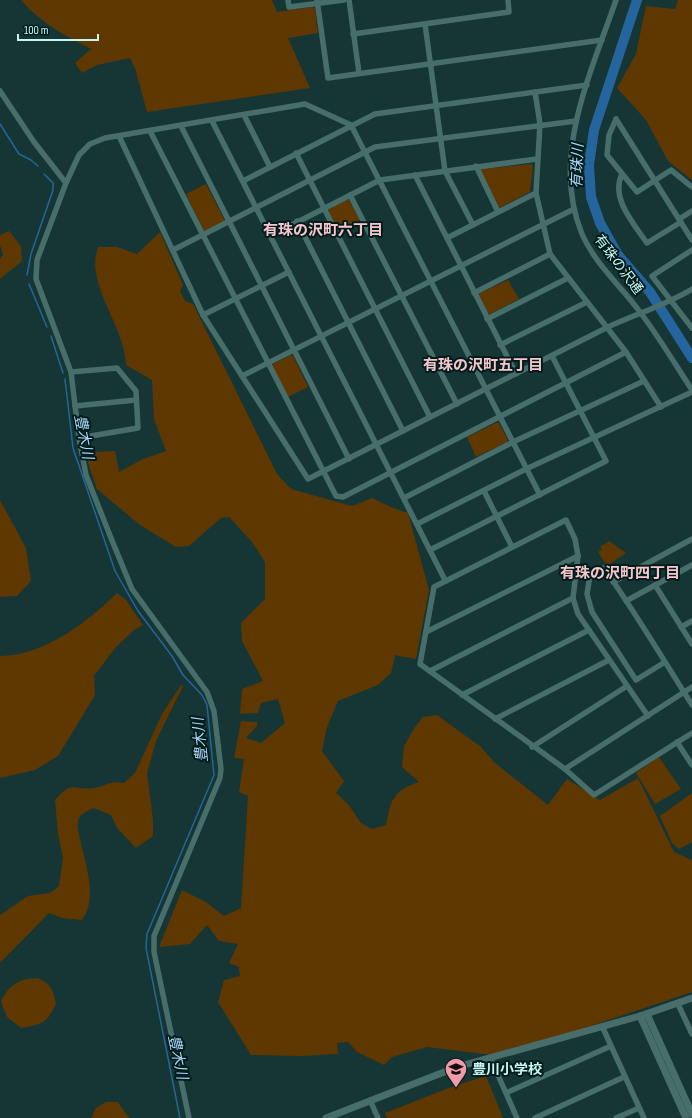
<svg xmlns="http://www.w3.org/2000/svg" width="692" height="1118" font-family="'Sofia Sans Condensed','Noto Sans JP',sans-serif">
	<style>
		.green { fill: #5e3800 }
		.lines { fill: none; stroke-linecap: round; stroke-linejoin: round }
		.stream { stroke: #24659e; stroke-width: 1.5 }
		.river { stroke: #24659e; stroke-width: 10 }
		.minor { stroke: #486e6b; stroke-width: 5.5 }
		.tertiary { stroke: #486e6b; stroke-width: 7 }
		.labels { text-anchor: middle; stroke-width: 4; stroke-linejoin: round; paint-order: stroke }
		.street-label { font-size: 14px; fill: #c7f6f1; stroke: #001d1b }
		.poi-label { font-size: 14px; font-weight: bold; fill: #c7f6f1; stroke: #001d1b; text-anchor: start }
		.water-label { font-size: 15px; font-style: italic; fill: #afd5fc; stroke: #001d1b }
		.neighbourhood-label { font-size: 15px; font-weight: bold; fill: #f9c5cd; stroke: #001d1b }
	</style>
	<rect width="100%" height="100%" fill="#153634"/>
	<g class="green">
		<path d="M21,0H272L277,12L312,7L315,8L318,33L288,38L310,88L147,112L135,68L130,58L97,65L82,73L75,63L91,49C64,35 41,23 21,0Z"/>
		<polygon points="678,0 692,0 692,180 668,161 646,120 617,88 636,54 646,6 675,9"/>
		<polygon points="531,164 533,165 530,192 499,208 480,171 482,169"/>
		<polygon points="206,184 225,221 204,231 186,194"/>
		<polygon points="347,199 349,200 360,220 339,231 328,210"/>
		<polygon points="9,231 21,246 22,261 0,279 0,259 3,255 0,245 0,235"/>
		<path d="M160,232L183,285L180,291L185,301L193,304L277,474L291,489L352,506L372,498L393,508L408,513L429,590L416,659L395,655L391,673L378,685L338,701L327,727L322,751L344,781L336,793L348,804L361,823L372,829L386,825C391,799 393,791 419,782L402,767L404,746L415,727L423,717L437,715L481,747L495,763L548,805L567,779L600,800L638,778L674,852L692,860V992L501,1056L427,1047L392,1057L384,1065L357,1052L348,1042L337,1043L338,1054L300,1056L251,1055L218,1002L224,980L240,976L239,967L229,963L238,944L219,941L207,925L190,944L159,947L182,890L206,902L224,916L241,908L248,796L239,792L244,759L234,758L241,721L257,722V726L246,738L261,743L285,723L278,699L261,703L258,713L240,714L242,689L263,681L242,641L241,623L265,599V562L252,542L229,517L221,518L189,546L176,547L140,525L97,489L88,463L89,456L93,452L115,451L119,472L143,459L166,451L154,419L152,380L126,365C125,359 125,353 123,347C116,317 86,279 98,247H117L137,254Z"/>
		<polygon points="508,280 519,299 490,314 488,313 479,295 480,293"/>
		<polygon points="291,355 293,356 308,387 288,397 272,366 273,364"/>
		<polygon points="496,423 499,423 508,440 507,442 476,457 467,437"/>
		<polygon points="0,500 26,548 31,581 17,596 0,597"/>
		<polygon points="609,541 626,553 607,566 598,552 602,549 600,547"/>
		<path d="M117,593L126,600L143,625L134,630L116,647L94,676L95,695L58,756L35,770L0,778V656C43,656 88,622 117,593Z"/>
		<path d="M181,685L183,686L156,741L147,773L153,820V836L136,848L117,828L111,815L94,808C89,810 82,813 79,818C76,826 79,835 81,843C86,867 98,898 82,920L62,918L49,913L0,963V915L28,896L50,893L59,886L63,858L58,834L55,800C73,779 74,791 94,788C107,786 108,780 124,783L135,773L162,714Z"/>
		<polygon points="659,757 681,789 655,804 636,773"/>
		<polygon points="692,793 692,842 679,849 672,843 660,816"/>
		<path d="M37,978C51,984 53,989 56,1004C46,1024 43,1024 21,1028L7,1017L1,1002C8,985 19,979 37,978Z"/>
		<polygon points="486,1076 503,1118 387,1118 385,1113 454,1086"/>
		<polygon points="106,1102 118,1102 129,1118 91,1118 96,1108"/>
	</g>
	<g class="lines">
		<g class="stream">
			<polyline points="0,124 19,154 31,160 38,166"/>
			<polyline points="27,275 31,254 53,190 53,183 44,174"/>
			<polyline points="29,284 47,327"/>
			<polyline points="51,336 63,373"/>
			<polyline points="65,379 73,448 115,571 138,611 172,656 183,675 202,695 207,705 214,775 147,934 146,948 180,1118"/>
		</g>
		<polyline class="river" points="637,0 594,130 589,165 591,197 600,223 618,255 650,292 692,358"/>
		<g class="minor">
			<polyline points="288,0 289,7 344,0"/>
			<polyline points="317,0 328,78 602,40"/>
			<polyline points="349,0 359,73"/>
			<path d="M616,0C591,73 550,157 582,234C595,264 621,286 640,312C659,337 675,364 692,390"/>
			<polyline points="425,24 445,171 473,225"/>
			<polyline points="353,34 509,12 508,0"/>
			<polyline points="0,91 34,142 66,183"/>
			<polyline points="535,92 540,124 536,193 550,254 626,352 661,407"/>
			<polyline points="244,115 270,167"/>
			<polyline points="616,119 609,135 607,155 637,192 671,170 692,187"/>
			<polyline points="616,119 692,240"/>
			<polyline points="212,121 445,580"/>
			<polyline points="181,126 349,459"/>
			<polyline points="150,131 336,496 343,497 626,352"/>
			<path d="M119,136L203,315L308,479L608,327C636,314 666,305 692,289"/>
			<polyline points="296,153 430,417"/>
			<polyline points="476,166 498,212"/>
			<path d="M622,174C610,198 634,224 647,243L681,222"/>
			<polyline points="415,175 516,374"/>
			<polyline points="243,181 375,114 587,85"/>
			<polyline points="350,195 457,404"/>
			<polyline points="679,219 692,211"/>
			<polyline points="297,221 403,431"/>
			<polyline points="270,236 380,180 537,159"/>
			<polyline points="447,238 536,193"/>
			<polyline points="173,250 375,147 576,121"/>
			<polyline points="692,250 652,276 692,328"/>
			<polyline points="474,293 550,254"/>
			<polyline points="203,315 289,272"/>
			<polyline points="487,319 568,278"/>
			<polyline points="500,345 587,302"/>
			<polyline points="71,372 117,368 136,391 138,428 79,438"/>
			<polyline points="242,376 574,209"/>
			<polyline points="75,406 136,400"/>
			<polyline points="484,491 512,547"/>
			<polyline points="404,498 513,442 644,381"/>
			<polyline points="417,524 526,469 692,392"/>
			<polyline points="430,550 606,461 552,356"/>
			<polyline points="613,582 692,539"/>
			<polyline points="655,585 692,644"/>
			<polyline points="626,601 692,565"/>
			<polyline points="681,627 692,621"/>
			<polyline points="426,632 578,556"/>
			<path d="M665,662L636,680L592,612L587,594L590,575L604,568C635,612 663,659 692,705"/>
			<polyline points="430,671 573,598"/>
			<polyline points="462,695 589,630"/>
			<polyline points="648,716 578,614 573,598 578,556 575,539 566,520 434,587 420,664 565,769 594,795 692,733"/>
			<polyline points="495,719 609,660"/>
			<polyline points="677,742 692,765"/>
			<polyline points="532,747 627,686"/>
			<polyline points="565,769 692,687"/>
			<polyline points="678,1004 692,1034"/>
			<polyline points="602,1026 644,1118"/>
			<polyline points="490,1057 517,1118"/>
			<polyline points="506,1093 611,1046"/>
			<polyline points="370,1100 378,1118"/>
			<polyline points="189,1118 154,952 154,936 220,778 221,769 214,711 207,692 132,589 111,538 86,475 79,438 71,372 36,279 37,260 66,183 79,155 90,144 105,138 305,104 351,125 540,495"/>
			<polyline points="535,1118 624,1077"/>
			<polyline points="616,1118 639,1108"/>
		</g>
		<g class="tertiary">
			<polyline points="647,1014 692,1114"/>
			<polyline points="640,1016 686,1118"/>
			<polyline points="326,1118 457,1067 640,1016 692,998"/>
		</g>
	</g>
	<defs>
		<g id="school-pin" transform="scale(1.15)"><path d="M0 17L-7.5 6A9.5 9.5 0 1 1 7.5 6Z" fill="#f39aa9" stroke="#001d1b"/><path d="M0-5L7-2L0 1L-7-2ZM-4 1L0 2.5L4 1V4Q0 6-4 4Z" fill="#111"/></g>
	</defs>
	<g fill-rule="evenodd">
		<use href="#school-pin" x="456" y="1069"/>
	</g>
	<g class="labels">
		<g class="street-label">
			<text transform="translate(619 264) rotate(53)" y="5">有珠の沢通</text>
		</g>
		<g class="poi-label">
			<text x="472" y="1074">豊川小学校</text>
		</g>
		<g class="water-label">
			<text transform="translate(577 166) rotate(-88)" y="5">有珠川</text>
			<text transform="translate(84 437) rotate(79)" y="5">豊木川</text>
			<text transform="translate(200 740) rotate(-96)" y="5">豊木川</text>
			<text transform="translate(178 1057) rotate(78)" y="5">豊木川</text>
		</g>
		<g class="neighbourhood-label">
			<text x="323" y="235">有珠の沢町六丁目</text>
			<text x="483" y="370">有珠の沢町五丁目</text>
			<text x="620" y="578">有珠の沢町四丁目</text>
		</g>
	</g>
	<path d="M18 34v6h80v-6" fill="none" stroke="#c7f6f1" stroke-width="2"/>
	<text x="24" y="34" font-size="12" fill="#c7f6f1" stroke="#001d1b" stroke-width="3" paint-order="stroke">100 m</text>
</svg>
